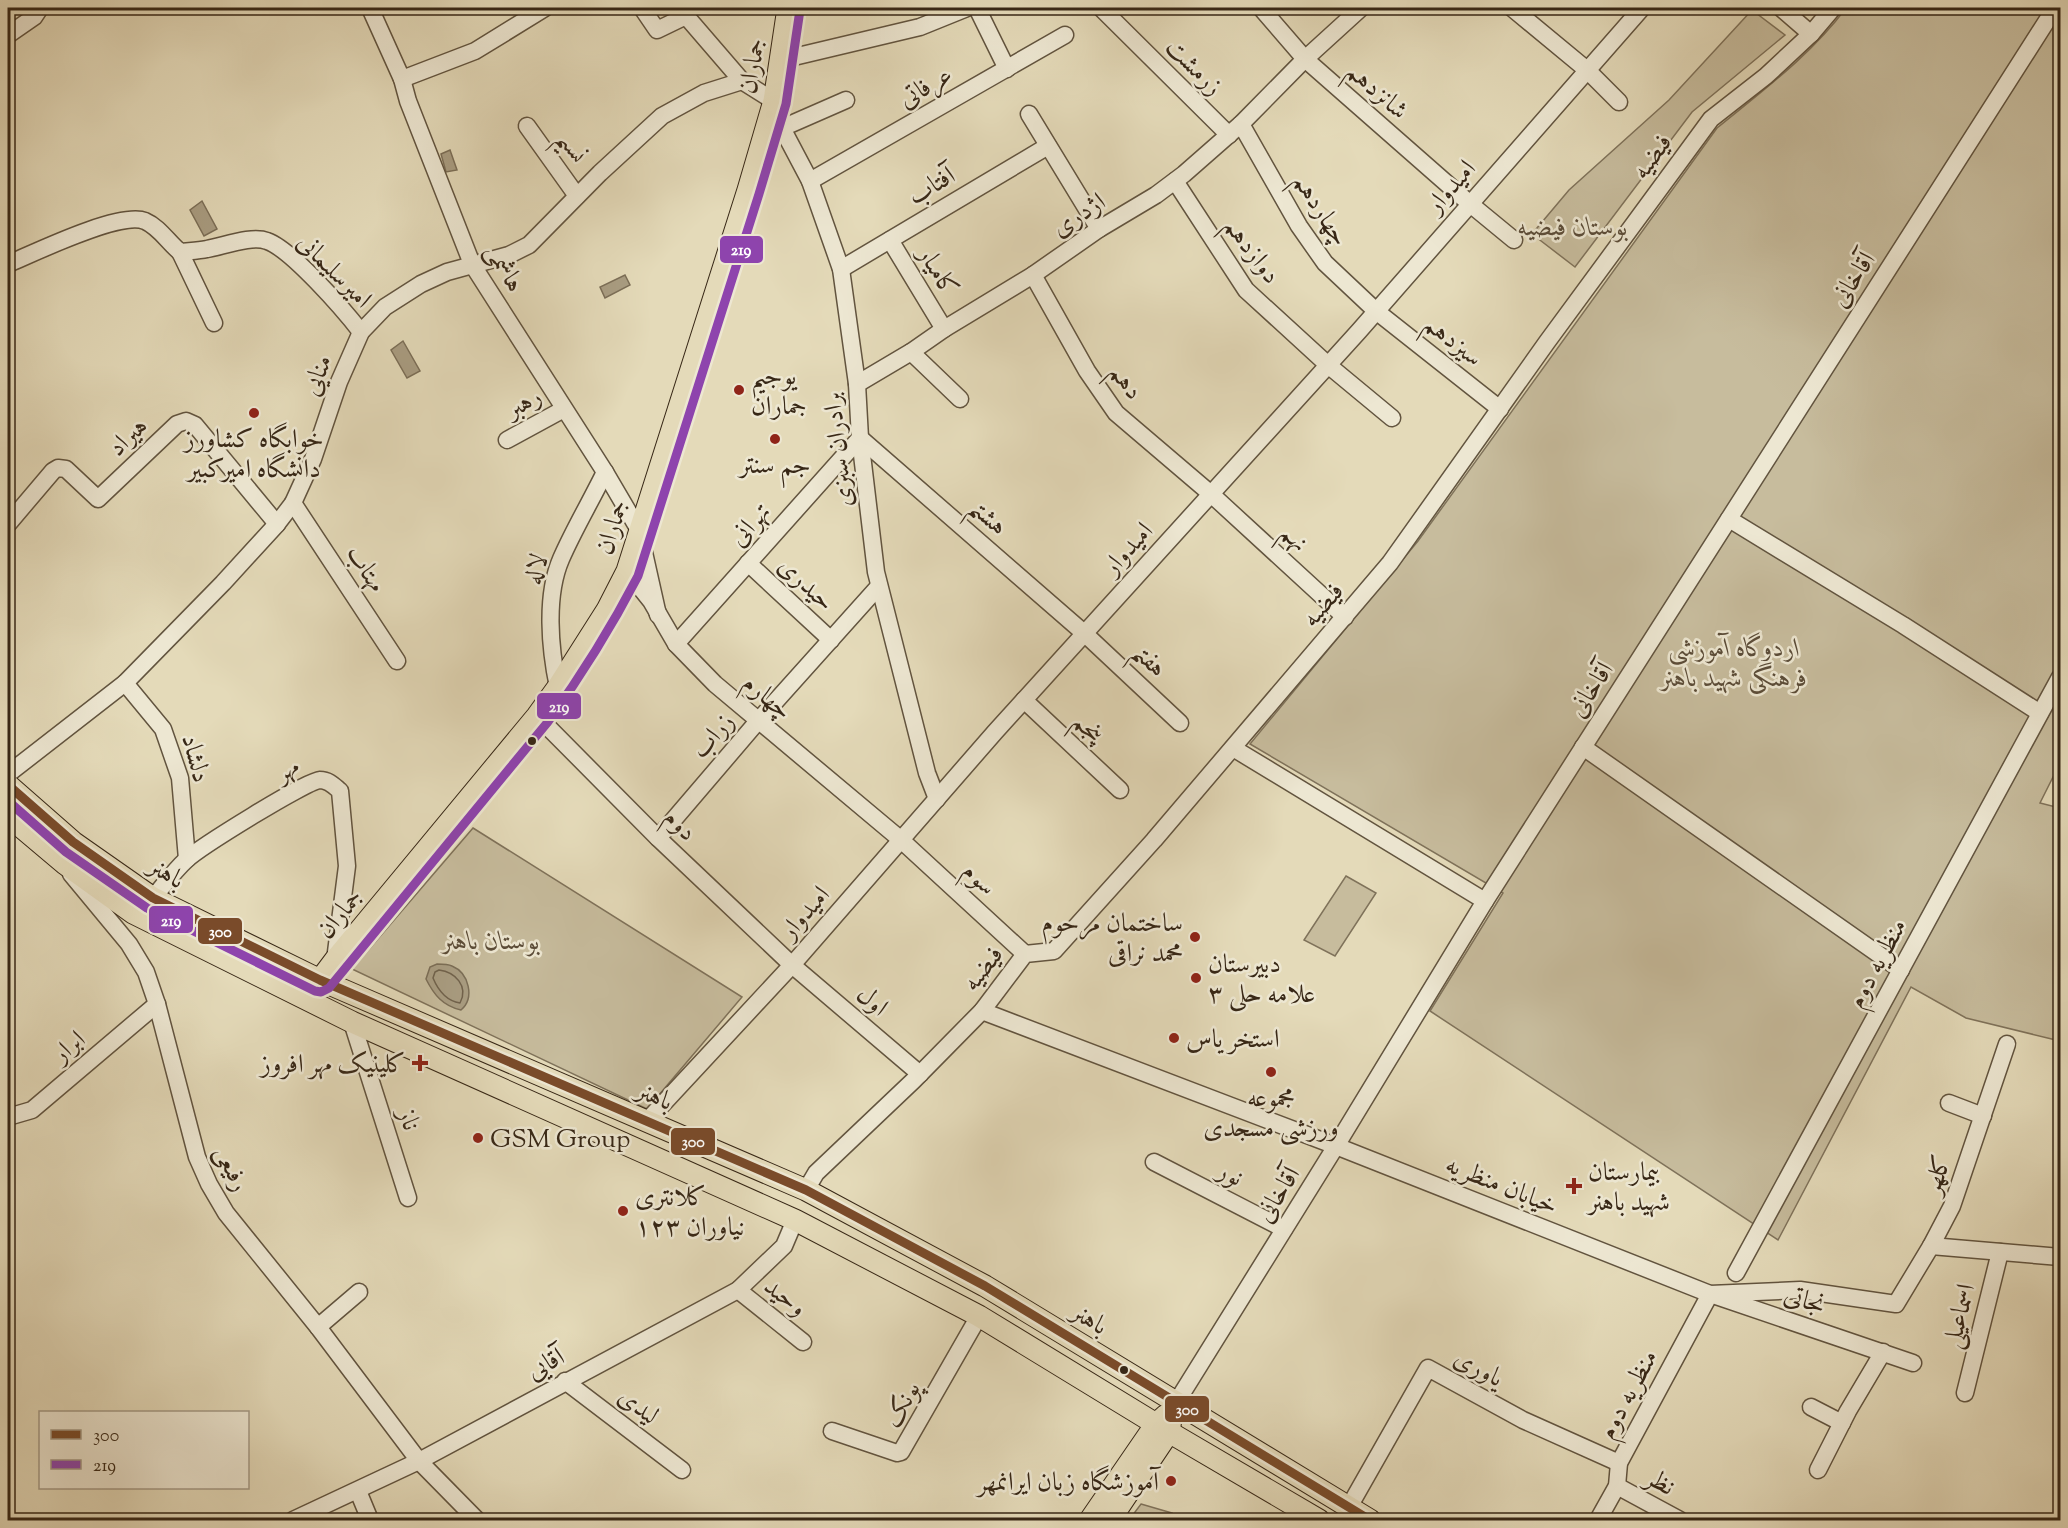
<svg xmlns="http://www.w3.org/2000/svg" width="2068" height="1528" font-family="'Sorts Mill Goudy',Amiri,serif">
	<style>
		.green { fill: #c7bc9d; stroke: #7f725a; stroke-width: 1.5 }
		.water { fill: #a99d82; stroke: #7b6e57; stroke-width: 1.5 }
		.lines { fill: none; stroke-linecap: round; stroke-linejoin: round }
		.shore { stroke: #70624c; stroke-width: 1.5 }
		.minor-casing { stroke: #62543f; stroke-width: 19 }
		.major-casing { stroke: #372716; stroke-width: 23 }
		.minor { stroke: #ede7d2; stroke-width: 16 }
		.major { stroke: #e4dab9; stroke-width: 21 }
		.bus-1-casing { stroke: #ede7d2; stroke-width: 14 }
		.bus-2-casing { stroke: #ede7d2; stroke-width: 14 }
		.bus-1 { stroke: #7a4b2a; stroke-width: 9 }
		.bus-2 { stroke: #8e44ad; stroke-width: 9 }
		.poi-dot { fill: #8f2418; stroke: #ede7d2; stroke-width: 2 }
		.bus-dot { fill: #372716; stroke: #ede7d2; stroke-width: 2 }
		.labels { text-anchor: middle; stroke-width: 5; stroke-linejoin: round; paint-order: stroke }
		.street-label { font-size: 26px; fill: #372716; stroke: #ede7d2 }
		.park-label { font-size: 26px; font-style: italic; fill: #5b4c38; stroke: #ede7d2 }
		.poi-label { font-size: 26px; fill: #372716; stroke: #ede7d2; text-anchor: start }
		.line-badge { stroke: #ede7d2; stroke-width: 2 }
		.badge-label { font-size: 16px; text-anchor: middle; font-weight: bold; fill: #fff }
	</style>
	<rect width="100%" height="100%" fill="#e4dab9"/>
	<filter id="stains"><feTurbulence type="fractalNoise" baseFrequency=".00333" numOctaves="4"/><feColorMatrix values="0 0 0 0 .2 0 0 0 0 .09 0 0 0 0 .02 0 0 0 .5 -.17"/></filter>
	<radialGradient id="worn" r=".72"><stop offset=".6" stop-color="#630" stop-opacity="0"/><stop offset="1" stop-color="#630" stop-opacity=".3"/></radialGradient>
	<g class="green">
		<path d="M1846,8H2060V763L2040,803L2060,808V1041L1966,1018L1911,987L1778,1240L1430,1011L1503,893L1250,744L1418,541L1717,128C1762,91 1811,55 1846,8Z"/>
		<polygon points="1752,10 1785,35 1692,112 1575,267 1532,234 1569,190 1669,100"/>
		<polygon points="473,828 742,997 647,1109 352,969"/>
		<polygon points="1346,876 1376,893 1335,956 1304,940"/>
		<polygon points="1141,1504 1172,1513 1169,1520 1129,1520"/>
	</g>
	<g class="water">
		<polygon points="450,150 457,170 446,172 441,154"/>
		<polygon points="202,201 217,229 204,236 190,210"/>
		<polygon points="625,275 630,285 605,298 600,287"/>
		<polygon points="403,341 420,371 407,378 391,350"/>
		<path d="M437,964C441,964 448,964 452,966C469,973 475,998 461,1010C443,1006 434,995 426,979L430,967Z"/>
	</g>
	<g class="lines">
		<path class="shore" d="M439,970C455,972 469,986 460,1003C447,1001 438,990 433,978L435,972Z"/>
		<g class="minor-casing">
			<g id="minor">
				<polyline points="370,8 402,79 408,101 472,264 605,472 639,530 658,615"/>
				<polyline points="642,8 657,30 686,16 742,81 774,101 782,128 810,181 841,269 857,384 860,438 876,572 927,773 937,799"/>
				<polyline points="977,8 1007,69"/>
				<polyline points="1101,8 1229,135"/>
				<polyline points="1261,8 1305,59 1469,203 1514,240"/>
				<polyline points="1512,8 1587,70 1619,102"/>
				<polyline points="1781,8 1811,34"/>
				<polyline points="8,35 34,17 40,8"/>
				<polyline points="781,60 920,27 967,8"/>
				<polyline points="402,79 475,51 545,8"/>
				<polyline points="1029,114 1099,229"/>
				<polyline points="1241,124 1299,226 1325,263 1376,311 1500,409"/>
				<polyline points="527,126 577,196"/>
				<polyline points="782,128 846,100"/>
				<polyline points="810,181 1065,35"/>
				<polyline points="1175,181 1246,290 1328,365 1392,418"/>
				<polyline points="890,240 944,329"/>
				<polyline points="180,252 214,323"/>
				<path d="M8,264C34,253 120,211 145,221C159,227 168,242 180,252C189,251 198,251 207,249C224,246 252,235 267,241C291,249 344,310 361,332"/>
				<polyline points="841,269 1048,146"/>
				<polyline points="1033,275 1087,371 1116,413 1211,494 1345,617"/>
				<polyline points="911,352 960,399"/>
				<polyline points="857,384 911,352 944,329 1033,275 1099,229 1156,195 1184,174 1241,124 1305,59 1361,8"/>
				<polyline points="860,438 1084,633 1180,723"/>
				<polyline points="507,440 564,409"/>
				<polyline points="293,503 397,661"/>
				<polyline points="1729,519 1903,625 2040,713"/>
				<polyline points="8,524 53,471 58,468 66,469 98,499 177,424 186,421 195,425 277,524"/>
				<polyline points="748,563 831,640"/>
				<polyline points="627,571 651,601 676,644 715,684 900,839 1025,954"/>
				<polyline points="676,644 860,438"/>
				<polyline points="125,683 163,729 180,778 187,859"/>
				<path d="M558,687C550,649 545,596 561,559C574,529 591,501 605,472"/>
				<polyline points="1024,700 1120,790"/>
				<polyline points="537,716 658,838 792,965 920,1074"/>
				<polyline points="1583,747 1901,970"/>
				<polyline points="1233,748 1485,901"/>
				<polyline points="8,774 125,683 223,583 277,524 293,503 313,459 339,382 361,332 385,307 421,284 447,272 509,255 529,245 600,173 662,116 704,93 742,81"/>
				<polyline points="658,838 758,721 879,586"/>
				<polyline points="71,874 129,944 146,972 157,1004 197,1157 209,1184 226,1213 318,1327 419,1461 477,1520"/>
				<path d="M153,898C164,885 174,871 186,860C200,847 306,781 320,780C329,780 334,786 340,791L347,866L335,960"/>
				<polyline points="982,1011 1336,1146 1710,1294 1800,1290 1896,1304 1931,1246 2060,1257"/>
				<polyline points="352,1022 408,1198"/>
				<polyline points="1949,1103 1983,1116"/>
				<polyline points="8,1117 32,1110 157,1004"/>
				<polyline points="647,1121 792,965 995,732 1359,331 1642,8"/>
				<polyline points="1154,1162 1284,1229"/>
				<polyline points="806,1190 816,1173 914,1080 982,1011 1025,954 1054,951 1154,840 1390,563 1547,342 1711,119 1766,76 1811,34 1833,8"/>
				<polyline points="1931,1246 1952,1206 2007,1044"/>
				<polyline points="1736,1273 2060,677"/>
				<polyline points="738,1290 803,1342"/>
				<polyline points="318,1327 359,1292"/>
				<polyline points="565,1381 682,1470"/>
				<polyline points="1965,1393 2000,1252"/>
				<polyline points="1176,1403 1336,1146 1485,901 2055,8"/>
				<polyline points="1811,1407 1842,1423"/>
				<polyline points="832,1431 897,1453 901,1452 979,1316"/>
				<polyline points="1818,1470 1848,1411 1883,1352"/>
				<polyline points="1617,1486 1680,1520"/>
				<polyline points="358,1491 370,1520"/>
				<polyline points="1349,1507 1428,1368 1523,1420 1619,1463"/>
				<polyline points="293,1520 419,1461 738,1290 784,1246 795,1220"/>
				<polyline points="1598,1520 1617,1486 1619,1463 1710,1294 1913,1363"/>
			</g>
		</g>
		<g class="major-casing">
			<g id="major">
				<polyline points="8,785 73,842 153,898 320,980 806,1190 985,1286 1370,1520"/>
				<polyline points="8,816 65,864 133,913 352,1022 795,1220 979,1316 1169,1432 1319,1520"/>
				<polyline points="314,991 320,980 335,960 537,716 558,687 607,610 627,571 748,190 774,101 788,8"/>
				<polyline points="1090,1520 1156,1424 1166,1415"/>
				<polyline points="1110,1520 1169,1432 1171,1419"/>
			</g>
		</g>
		<use href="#minor" class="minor"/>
		<use href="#major" class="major"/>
		<g class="bus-1-casing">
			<polyline id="bus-1" points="8,785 73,842 153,898 320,980 806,1190 985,1286 1370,1520"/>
		</g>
		<g class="bus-2-casing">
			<path id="bus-2" d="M8,801L66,852L147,908L315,991L321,992L329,988L547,723C581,676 611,628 638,576L759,194L786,104L800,10"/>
		</g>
		<use href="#bus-1" class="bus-1"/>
		<use href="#bus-2" class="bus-2"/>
	</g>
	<g class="poi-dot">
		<circle cx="739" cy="390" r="6"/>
		<circle cx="254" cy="413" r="6"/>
		<circle cx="775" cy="439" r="6"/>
		<circle cx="1195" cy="937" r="6"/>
		<circle cx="1196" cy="978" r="6"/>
		<circle cx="1174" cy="1038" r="6"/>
		<path d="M417 1054h6v6h6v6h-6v6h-6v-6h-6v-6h6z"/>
		<circle cx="1271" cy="1072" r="6"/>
		<circle cx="478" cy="1138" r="6"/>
		<path d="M1571 1177h6v6h6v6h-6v6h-6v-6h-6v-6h6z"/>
		<circle cx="623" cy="1211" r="6"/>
		<circle cx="1171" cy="1481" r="6"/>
	</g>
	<g class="bus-dot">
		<circle cx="532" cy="741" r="5"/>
		<circle cx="1124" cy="1370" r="5"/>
	</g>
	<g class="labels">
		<g class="street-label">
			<text transform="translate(751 66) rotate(-80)" y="9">جماران</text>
			<text transform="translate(1195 66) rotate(45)" y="9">زرمشت</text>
			<text transform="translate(925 86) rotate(-30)" y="9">عرفاتی</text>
			<text transform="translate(1378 90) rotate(41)" y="9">شانزدهم</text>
			<text transform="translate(573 146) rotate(54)" y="9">نسیم</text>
			<text transform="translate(1651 156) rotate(-54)" y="9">فیضیه</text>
			<text transform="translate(931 185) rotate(-31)" y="9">آفتاب</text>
			<text transform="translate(1450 186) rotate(-49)" y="9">امیدوار</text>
			<text transform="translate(1322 209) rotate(57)" y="9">چهاردهم</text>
			<text transform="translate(1078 214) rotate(-33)" y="9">اژدری</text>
			<text transform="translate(1253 250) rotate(53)" y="9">دوازدهم</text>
			<text transform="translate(506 267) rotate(61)" y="9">هاشمی</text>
			<text transform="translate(335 270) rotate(45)" y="9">امیرسلیمانی</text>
			<text transform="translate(939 271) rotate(59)" y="9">کامیار</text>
			<text transform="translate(1852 279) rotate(-57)" y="9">آقاخانی</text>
			<text transform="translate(1454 340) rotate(38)" y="9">سیزدهم</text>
			<text transform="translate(316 375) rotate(-69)" y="9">منایی</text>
			<text transform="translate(1127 381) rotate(52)" y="9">دهم</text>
			<text transform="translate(523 402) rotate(-29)" y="9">رهبر</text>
			<text transform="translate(127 436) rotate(-44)" y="9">هیراد</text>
			<text transform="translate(837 450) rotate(-96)" y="9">برادران سبزی</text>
			<text transform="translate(989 516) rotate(41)" y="9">هشتم</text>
			<text transform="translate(749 524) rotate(-48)" y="9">تهرانی</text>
			<text transform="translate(611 527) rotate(-72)" y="9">جماران</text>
			<text transform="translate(1295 537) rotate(42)" y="9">نهم</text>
			<text transform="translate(1127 548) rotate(-48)" y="9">امیدوار</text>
			<text transform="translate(367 568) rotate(57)" y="9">مهتاب</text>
			<text transform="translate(535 569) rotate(-75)" y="9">لاله</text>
			<text transform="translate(807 583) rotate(43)" y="9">حیدری</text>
			<text transform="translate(1322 604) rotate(-49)" y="9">فیضیه</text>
			<text transform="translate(1150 659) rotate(43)" y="9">هفتم</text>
			<text transform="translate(1590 689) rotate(-57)" y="9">آقاخانی</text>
			<text transform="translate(768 696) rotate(40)" y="9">چهارم</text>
			<text transform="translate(1089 727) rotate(43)" y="9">پنجم</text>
			<text transform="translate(712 735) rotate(-49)" y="9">زراب</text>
			<text transform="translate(197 758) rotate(75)" y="9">دلشاد</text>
			<text transform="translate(287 768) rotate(-26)" y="9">مهر</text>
			<text transform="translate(681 824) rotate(44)" y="9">دوم</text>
			<text transform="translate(167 872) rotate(31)" y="9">باهنر</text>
			<text transform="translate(980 878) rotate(43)" y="9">سوم</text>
			<text transform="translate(804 912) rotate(-49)" y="9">امیدوار</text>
			<text transform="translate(339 913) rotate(-50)" y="9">جماران</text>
			<text transform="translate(1876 963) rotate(-62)" y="9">منظریه دوم</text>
			<text transform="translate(982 968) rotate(-52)" y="9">فیضیه</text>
			<text transform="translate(873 1000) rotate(40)" y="9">اول</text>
			<text transform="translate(68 1046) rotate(-40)" y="9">ابرار</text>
			<text transform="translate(655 1095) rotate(23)" y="9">باهنر</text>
			<text transform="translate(410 1119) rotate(72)" y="9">ناز</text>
			<text transform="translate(233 1168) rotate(65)" y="9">رفیعی</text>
			<text transform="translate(1231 1173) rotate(27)" y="9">نور</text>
			<text transform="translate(1936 1174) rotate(-70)" y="9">کلهر</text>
			<text transform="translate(1502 1184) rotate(22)" y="9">خیابان منظریه</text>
			<text transform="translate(1277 1194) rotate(-58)" y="9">آقاخانی</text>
			<text transform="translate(786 1296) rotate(38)" y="9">وحید</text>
			<text transform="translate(1805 1299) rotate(18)" y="9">نجاتی</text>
			<text transform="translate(1958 1316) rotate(-76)" y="9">اسماعیلی</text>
			<text transform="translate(1090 1318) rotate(31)" y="9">باهنر</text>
			<text transform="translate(545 1363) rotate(-29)" y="9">آقایی</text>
			<text transform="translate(1479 1367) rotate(28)" y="9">یاوری</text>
			<text transform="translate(1627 1394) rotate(-62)" y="9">منظریه دوم</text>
			<text transform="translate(901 1404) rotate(-61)" y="9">پونک</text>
			<text transform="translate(639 1405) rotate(37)" y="9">لیدی</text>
			<text transform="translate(1661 1481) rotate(29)" y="9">نظر</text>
		</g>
		<g class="park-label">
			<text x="1573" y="235">بوستان فیضیه</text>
			<text x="1734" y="656">اردوگاه آموزشی<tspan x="1734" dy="30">فرهنگی شهید باهنر</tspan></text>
			<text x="491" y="949">بوستان باهنر</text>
		</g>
		<g class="poi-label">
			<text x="751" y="384">یوجیم<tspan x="751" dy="30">جماران</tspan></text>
			<text x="254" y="447" text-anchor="middle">خوابگاه کشاورز<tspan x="254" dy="30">دانشگاه امیرکبیر</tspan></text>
			<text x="775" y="473" text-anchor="middle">جم سنتر</text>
			<text x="1183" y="931" text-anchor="end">ساختمان مرحوم<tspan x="1183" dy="30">محمد نراقی</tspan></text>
			<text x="1208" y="972">دبیرستان<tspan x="1208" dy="30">علامه حلی ۳</tspan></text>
			<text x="1186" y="1047">استخر یاس</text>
			<text x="406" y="1072" text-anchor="end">کلینیک مهر افروز</text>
			<text x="1271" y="1106" text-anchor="middle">مجموعه<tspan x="1271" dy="30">ورزشی مسجدی</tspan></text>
			<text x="490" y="1147">GSM Group</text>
			<text x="1588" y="1180">بیمارستان<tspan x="1588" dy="30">شهید باهنر</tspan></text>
			<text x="635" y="1205">کلانتری<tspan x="635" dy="30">۱۲۳ نیاوران</tspan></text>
			<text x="1159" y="1490" text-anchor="end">آموزشگاه زبان ایرانمهر</text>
		</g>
	</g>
	<g class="line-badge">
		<rect x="719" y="235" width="45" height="29" rx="6" fill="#8e44ad"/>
		<rect x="536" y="692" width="46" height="28" rx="6" fill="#8e44ad"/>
		<rect x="148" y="905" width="46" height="29" rx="6" fill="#8e44ad"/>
		<rect x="197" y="917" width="46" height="28" rx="6" fill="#7a4b2a"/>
		<rect x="670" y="1127" width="46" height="29" rx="6" fill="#7a4b2a"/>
		<rect x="1164" y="1395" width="46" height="28" rx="6" fill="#7a4b2a"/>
	</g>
	<g class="badge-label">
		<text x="741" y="255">219</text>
		<text x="559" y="712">219</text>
		<text x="171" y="926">219</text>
		<text x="220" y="937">300</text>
		<text x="693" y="1147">300</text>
		<text x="1187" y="1415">300</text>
	</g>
	<rect width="2068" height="1528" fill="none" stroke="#e4dab9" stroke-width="30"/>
	<rect x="9" y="9" width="2050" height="1510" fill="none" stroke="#372716" stroke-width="3"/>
	<rect x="15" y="15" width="2038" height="1498" fill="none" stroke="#372716" stroke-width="1.5"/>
	<rect x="39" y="1411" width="210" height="78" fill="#ede7d2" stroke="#a49a87" stroke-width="1.5"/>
	<rect x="51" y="1430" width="30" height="9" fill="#7a4b2a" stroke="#a49a87" stroke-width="1.5"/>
	<text x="93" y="1441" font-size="18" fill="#372716">300</text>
	<rect x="51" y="1460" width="30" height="9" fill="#8e44ad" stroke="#a49a87" stroke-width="1.5"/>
	<text x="93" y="1471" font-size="18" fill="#372716">219</text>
	<rect width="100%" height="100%" filter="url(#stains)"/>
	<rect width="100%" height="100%" fill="url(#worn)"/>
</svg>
